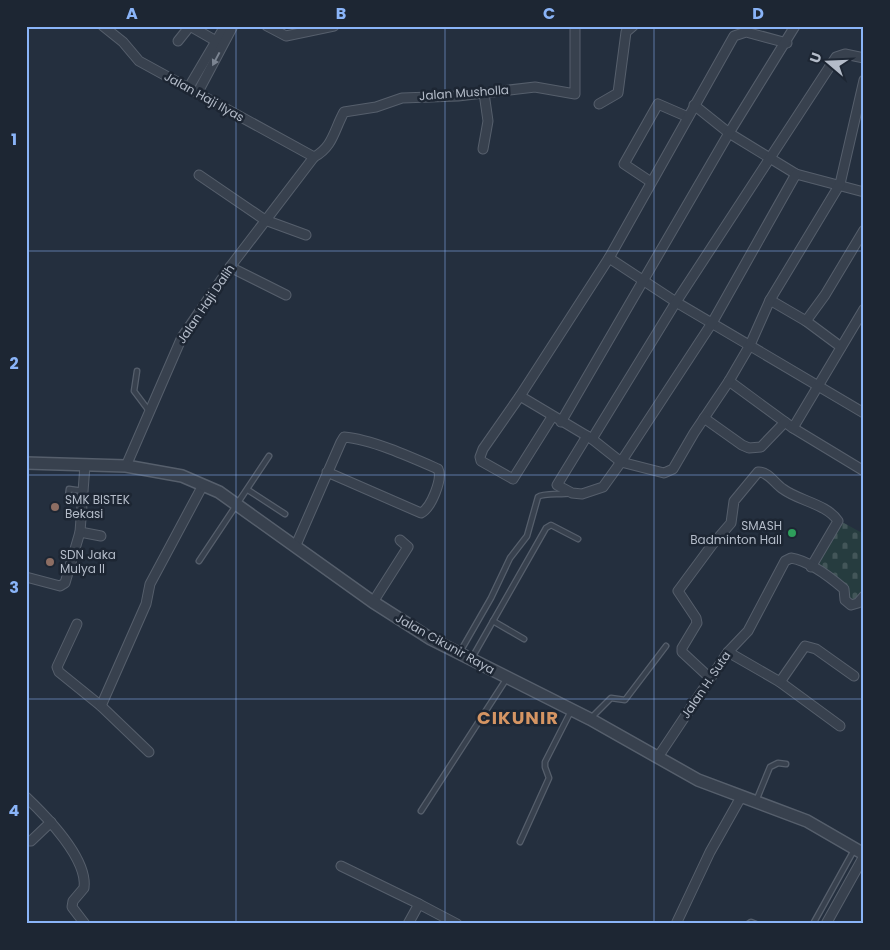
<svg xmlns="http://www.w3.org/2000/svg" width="890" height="950" font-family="Poppins,sans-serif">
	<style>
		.cemetery { fill: url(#cemetery-stones) }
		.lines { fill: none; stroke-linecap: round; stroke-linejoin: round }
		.service-casing { stroke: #565f6c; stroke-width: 7 }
		.minor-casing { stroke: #565f6c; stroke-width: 11 }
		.tertiary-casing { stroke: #565f6c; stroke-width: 14 }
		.service { stroke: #38414e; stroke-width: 4.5 }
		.minor { stroke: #38414e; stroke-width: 9 }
		.tertiary { stroke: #38414e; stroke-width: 11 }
		.oneway { fill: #7c8592 }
		.grid { fill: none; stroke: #8ab4f8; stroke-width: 1; stroke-opacity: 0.55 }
		.education-dot { fill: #8d6e63; stroke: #1d2633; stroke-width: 2 }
		.leisure-dot { fill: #2e9e5b; stroke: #1d2633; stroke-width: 2 }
		.labels { text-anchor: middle; stroke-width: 5; stroke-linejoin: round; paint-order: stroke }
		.street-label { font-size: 12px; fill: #b4bcc9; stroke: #1d2633 }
		.poi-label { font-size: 12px; fill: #b4bcc9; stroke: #1d2633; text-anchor: start }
		.district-label { font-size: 18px; font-weight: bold; letter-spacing: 1px; fill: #d59563; stroke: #1d2633 }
		.neatline { fill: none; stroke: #8ab4f8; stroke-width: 2 }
		.grid-label { font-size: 16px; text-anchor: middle; font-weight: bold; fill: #8ab4f8 }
	</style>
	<defs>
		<pattern id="cemetery-stones" width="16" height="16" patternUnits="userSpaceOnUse" patternTransform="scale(1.25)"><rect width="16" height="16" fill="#263c3f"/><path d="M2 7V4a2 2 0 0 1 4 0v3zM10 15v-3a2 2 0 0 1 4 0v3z" fill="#435659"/></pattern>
	</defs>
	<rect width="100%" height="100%" fill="#242f3e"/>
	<polygon class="cemetery" points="842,522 864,534 864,590 855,601 848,597 816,565"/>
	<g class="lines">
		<g class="service-casing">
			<g id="service">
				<polyline points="137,371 134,391 149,411"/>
				<polyline points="248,490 285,514"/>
				<polyline points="68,497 69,489 83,491"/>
				<polyline points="199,561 269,456"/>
				<polyline points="493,621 524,639"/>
				<path d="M460,652L491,598L510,558L527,536L538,497C543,493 561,495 571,493"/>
				<polyline points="472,658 546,528 551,525 578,539"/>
				<polyline points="591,718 611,698 625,700 666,646"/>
				<polyline points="756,801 770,767 778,763 786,764"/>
				<polyline points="421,811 507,678"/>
				<polyline points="520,842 549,778 545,767 545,762 571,711"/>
				<polyline points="748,924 751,922 756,924"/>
				<polyline points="813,924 854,850"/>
			</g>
		</g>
		<g class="minor-casing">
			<g id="minor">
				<polyline points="103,26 123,42 139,61 314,157"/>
				<polyline points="267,26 286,36 334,26"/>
				<polyline points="178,41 190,26 216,41"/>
				<polyline points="189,87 225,26"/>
				<polyline points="198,92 233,26"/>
				<polyline points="599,104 618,93 626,32 633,26"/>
				<polyline points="694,105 729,133 796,174 864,192"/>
				<polyline points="483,149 488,121 484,93"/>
				<polyline points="199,175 265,220 306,235"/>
				<polyline points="651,182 624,164 658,104 688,117"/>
				<polyline points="609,258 676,302 864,413"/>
				<polyline points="230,267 286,295"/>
				<polyline points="770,300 806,321 825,295 864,230"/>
				<polyline points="806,321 841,347"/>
				<polyline points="729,381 793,428 864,471"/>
				<polyline points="520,396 592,439 621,462 664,473 673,469 694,433 729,381 750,345 770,300 840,184 864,80"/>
				<polyline points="552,417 513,479 481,461 480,457 483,449 520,396 609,258 734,36 746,32 787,43"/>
				<polyline points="704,418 742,445 749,448 761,447 785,422"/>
				<polyline points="561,422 729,133 795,26"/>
				<polyline points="793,428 864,309"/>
				<polyline points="587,436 557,485 572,493 582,494 603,487 621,462 712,323 796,174"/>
				<polyline points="592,439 676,302 836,57 845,54 864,58"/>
				<path d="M126,466L182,337L230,267L314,157C333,147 334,130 344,112L376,107L402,98L458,96L535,87L575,94V26"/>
				<polyline points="80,532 101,536"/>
				<path d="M296,545L341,442L344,437C371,439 413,458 438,469C443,479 431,508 421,513L327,472"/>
				<polyline points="26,577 60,586 65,583 80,532 85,465"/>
				<polyline points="373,602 408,547 400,540"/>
				<polyline points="77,624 57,667 59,672 101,706 149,752"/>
				<polyline points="728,652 780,682 840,726"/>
				<path d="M710,678L682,652V648L697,623L696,618L678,591L712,545L731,523L734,501L758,472C768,471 775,484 783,489C799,501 827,504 838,521L811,567"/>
				<polyline points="780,682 805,646 816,649 854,676"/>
				<polyline points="101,706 146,604 150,584 203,485"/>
				<path d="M658,757L728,652L748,631L785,561L791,558C810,561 830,577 844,589L845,600L851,605L858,603L864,596"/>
				<path d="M26,797C46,816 88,859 84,888L73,901L72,907L85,924"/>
				<polyline points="26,841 31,841 51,822"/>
				<polyline points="341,866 419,904"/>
				<polyline points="408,924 419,904 457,924"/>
				<polyline points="676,924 710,852 741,797"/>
				<polyline points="826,924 864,856"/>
			</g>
		</g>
		<g class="tertiary-casing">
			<polyline id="tertiary" points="26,463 126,466 182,476 219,492 373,602 431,639 590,719 698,780 807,821 864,854"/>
		</g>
		<use href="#service" class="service"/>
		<use href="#minor" class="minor"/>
		<use href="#tertiary" class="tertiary"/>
	</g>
	<defs><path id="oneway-solid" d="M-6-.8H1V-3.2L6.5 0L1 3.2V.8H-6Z" transform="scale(1.25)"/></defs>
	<use class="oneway" href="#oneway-solid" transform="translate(216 59) rotate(118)"/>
	<path class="grid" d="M236,26V924M445,26V924M654,26V924M26,251H864M26,475H864M26,699H864"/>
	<g class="education-dot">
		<circle cx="55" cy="507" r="5"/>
		<circle cx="50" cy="562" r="5"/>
	</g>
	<circle class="leisure-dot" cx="792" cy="533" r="5"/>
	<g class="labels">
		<g class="street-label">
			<text transform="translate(464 93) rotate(-4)" y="4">Jalan Musholla</text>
			<text transform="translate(204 97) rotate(29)" y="4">Jalan Haji Ilyas</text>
			<text transform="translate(206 304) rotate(-56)" y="4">Jalan Haji Dalih</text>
			<text transform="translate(445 644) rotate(29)" y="4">Jalan Cikunir Raya</text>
			<text transform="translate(706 685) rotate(-56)" y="4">Jalan H. Suta</text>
		</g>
		<g class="poi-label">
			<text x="65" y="504">SMK BISTEK<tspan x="65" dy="14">Bekasi</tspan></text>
			<text x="782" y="530" text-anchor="end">SMASH<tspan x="782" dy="14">Badminton Hall</tspan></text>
			<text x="60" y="559">SDN Jaka<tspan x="60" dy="14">Mulya II</tspan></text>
		</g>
		<g class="district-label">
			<text x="518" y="724">CIKUNIR</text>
		</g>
	</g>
	<rect width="890" height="950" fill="none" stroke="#1d2633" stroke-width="55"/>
	<g transform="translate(828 62) rotate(289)" stroke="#1d2633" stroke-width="4" paint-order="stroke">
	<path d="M0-4L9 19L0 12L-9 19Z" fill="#b4bcc9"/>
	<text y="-8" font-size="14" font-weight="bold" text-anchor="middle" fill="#b4bcc9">U</text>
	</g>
	<rect x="28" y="28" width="834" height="894" class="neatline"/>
	<g class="grid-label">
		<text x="132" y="19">A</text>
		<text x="341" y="19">B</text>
		<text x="549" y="19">C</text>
		<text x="758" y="19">D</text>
		<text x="14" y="145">1</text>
		<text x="14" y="369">2</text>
		<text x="14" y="593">3</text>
		<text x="14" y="816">4</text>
	</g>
</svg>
